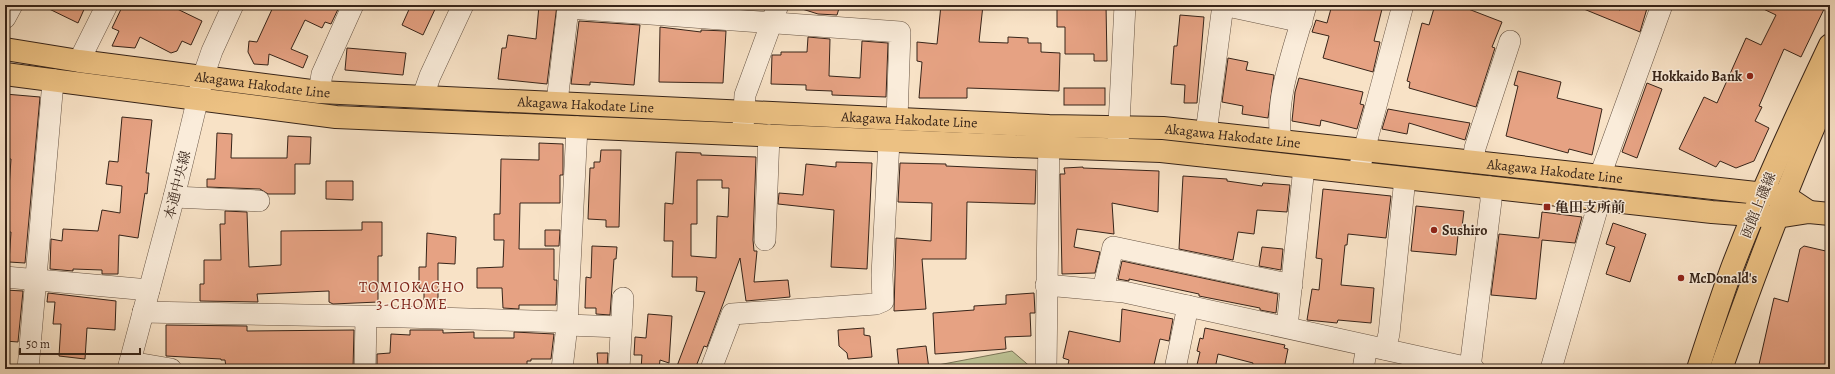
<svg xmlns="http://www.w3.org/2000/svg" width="1835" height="374" font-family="Alegreya,'Noto Serif JP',serif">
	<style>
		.green { fill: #bdc395; stroke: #7a7457 }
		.building { fill: #e6a283; stroke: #372419; fill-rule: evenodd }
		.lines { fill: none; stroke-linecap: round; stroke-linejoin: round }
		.minor-casing { stroke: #675444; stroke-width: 22 }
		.major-casing { stroke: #372419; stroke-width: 24 }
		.minor { stroke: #faecda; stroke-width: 21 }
		.major { stroke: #ecc183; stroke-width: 22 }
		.poi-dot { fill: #8f2418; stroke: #faecda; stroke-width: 1.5 }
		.labels { text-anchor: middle; stroke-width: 3; stroke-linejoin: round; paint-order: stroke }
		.poi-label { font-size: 14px; font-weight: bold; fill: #372419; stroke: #faecda; text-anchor: start }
		.street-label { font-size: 14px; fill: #372419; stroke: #faecda }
		.neighbourhood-label { font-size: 15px; letter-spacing: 1px; fill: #7a1f14; stroke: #faecda }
	</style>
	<rect width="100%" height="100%" fill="#f8e2c6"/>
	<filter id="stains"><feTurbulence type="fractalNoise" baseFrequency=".005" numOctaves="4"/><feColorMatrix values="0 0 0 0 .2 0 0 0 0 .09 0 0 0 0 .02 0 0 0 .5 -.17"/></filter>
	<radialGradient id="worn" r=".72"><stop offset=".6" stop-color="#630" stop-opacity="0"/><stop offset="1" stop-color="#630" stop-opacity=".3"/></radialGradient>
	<polygon class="green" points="1012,351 1033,369 937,369 938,365"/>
	<g class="building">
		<polygon points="41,5 86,5 78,23"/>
		<polygon points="123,5 169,5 202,21 191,45 182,41 177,51 171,53 140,37 135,48 112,46 119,31 112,28"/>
		<polygon points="274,5 340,5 331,24 325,22 322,28 305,20 291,49 308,56 303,68 269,54 268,65 254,64 248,52 249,41 257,42"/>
		<polygon points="411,5 437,5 423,35 402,25"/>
		<polygon points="539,5 557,5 547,84 498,79 502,48 506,48 508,35 536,39"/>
		<polygon points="799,5 840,5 837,15 818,14 799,8"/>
		<polygon points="941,5 983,5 979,42 1008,43 1008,37 1028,38 1028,43 1041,43 1041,52 1060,53 1059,91 967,88 967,98 919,98 922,62 917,61 917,42 937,44"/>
		<polygon points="1057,5 1106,5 1107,61 1094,61 1094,54 1065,54 1065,27 1057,27"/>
		<polygon points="1332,5 1383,5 1374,41 1380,42 1373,72 1323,58 1329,36 1312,32 1316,20 1327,23"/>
		<polygon points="1435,5 1458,5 1502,22 1492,47 1495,48 1476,107 1409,88 1410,82 1407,81 1422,23 1429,25"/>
		<polygon points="1574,5 1606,5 1620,10 1621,5 1648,5 1640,32"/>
		<polygon points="1755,5 1826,5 1801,57 1784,49 1759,106 1762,107 1755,121 1769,128 1754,161 1736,168 1720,161 1716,167 1679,149 1704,97 1717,103 1746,38 1761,45 1776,15"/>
		<polygon points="1180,15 1204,17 1197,103 1184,103 1185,85 1171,84 1174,46 1177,46"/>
		<polygon points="579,21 640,25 634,85 590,82 590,85 571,84"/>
		<polygon points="660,27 701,32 701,30 726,31 723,83 659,82"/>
		<polygon points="808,37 830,39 829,76 860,78 862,41 888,43 886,97 832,95 832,91 806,90 806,85 771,84 772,55 781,55 781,52 807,52"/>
		<polygon points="347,48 406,53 403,75 345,70"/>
		<polygon points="1228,58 1248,62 1246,70 1274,75 1268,118 1242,114 1243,106 1222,102"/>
		<polygon points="1518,71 1561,82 1557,98 1602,109 1592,155 1569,149 1568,153 1506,136 1518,86 1514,85"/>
		<polygon points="1299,78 1363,92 1360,104 1364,105 1357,129 1321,120 1320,126 1292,121 1295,92"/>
		<polygon points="1647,83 1662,89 1637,158 1622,152"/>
		<rect x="1064" y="88" width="41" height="17"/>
		<polygon points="5,94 40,97 25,263 9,262 11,232 6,232 11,159 5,158"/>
		<polygon points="1388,109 1410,113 1470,123 1465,140 1409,123 1407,134 1382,129"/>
		<polygon points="122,117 152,120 146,173 149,173 147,194 145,193 138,238 119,235 118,274 102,274 102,270 73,269 73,271 50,269 51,239 62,241 63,229 98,231 102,210 120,213 122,186 106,184 109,161 118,162"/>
		<polygon points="217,133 232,134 231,158 287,158 288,136 311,137 310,164 295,164 295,194 268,194 260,189 207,187 207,179 215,179"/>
		<polygon points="539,143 563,144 563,175 560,175 560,203 520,203 519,249 554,249 554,280 557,280 556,305 519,305 519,309 503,308 502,288 477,288 477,268 503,267 504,240 494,240 494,214 500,214 501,159 539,160"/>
		<polygon points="601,150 621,150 619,227 606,227 606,220 588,219 590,168 594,168 594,162 600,162"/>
		<path d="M676,152L701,153V155L756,157L753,240L754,251H757L754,282L788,280L790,297L746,301L740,258L707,347L704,346L695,369H685L677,366L705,292L696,291L697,277H672L673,241H664L665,203L673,204ZM697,180H722V188H729L728,217L717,216L716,258L691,256V224H697Z"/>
		<polygon points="836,162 872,163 867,269 831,267 834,210 778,204 779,193 803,195 806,164 836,167"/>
		<polygon points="900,163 946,164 946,166 1036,170 1035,204 967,202 966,259 922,259 926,309 894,311 896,238 931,241 932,203 898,202"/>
		<polygon points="1083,167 1083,168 1159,171 1158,212 1112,203 1114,234 1077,229 1074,247 1100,252 1095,273 1062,274 1060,174 1065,174 1064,168"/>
		<polygon points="1183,176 1227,179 1227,181 1262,186 1263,183 1290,185 1287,212 1257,210 1254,234 1238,232 1233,260 1179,249"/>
		<polygon points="326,181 353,181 353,200 326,199"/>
		<polygon points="1323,189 1391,196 1386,238 1348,234 1347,245 1345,245 1341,285 1374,288 1371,323 1338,320 1337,323 1307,320 1312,289 1319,290 1322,259 1316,258"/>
		<polygon points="1416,206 1464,211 1461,235 1458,235 1456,255 1411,251"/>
		<polygon points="225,211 247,212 249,267 281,265 281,231 362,230 362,222 382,222 382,256 378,256 378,302 333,304 329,302 329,291 257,294 258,302 200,301 200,284 204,284 204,260 221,260 220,224 225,224"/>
		<polygon points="1542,212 1582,217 1575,243 1542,240 1536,299 1491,295 1499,234 1539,238"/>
		<polygon points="1613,223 1646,234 1630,282 1606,274 1615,247 1606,244"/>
		<polygon points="545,230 560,230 559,246 545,246"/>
		<polygon points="427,233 456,237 455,264 438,263 438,300 424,300 424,289 419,288 419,267 426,267"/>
		<polygon points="592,246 617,247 616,259 614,259 610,315 596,314 596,308 585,308 586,277 591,278"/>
		<polygon points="1804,246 1830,252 1830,369 1758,369 1774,298 1788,302 1800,249"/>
		<polygon points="1262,247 1283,249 1281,270 1259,266"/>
		<polygon points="1122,261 1278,294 1276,313 1260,310 1260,308 1199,296 1199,294 1162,286 1129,279 1129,281 1118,279"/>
		<polygon points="5,290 23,291 18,342 5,341"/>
		<polygon points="48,293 116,301 115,330 87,328 85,359 59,356 61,324 53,324 55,302 47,302"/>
		<polygon points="1034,293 1035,313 1030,313 1031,336 1005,337 1006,349 935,354 933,313 974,310 974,306 1006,304 1006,295"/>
		<polygon points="1122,309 1173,319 1169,341 1160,339 1153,369 1067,369 1069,360 1063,358 1069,331 1120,342"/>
		<polygon points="648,314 672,316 669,363 660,360 659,369 641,369 642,355 634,355 635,337 646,338"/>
		<polygon points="166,325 247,326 247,331 354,330 353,369 230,369 230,367 226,367 225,360 221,360 221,359 166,356"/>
		<polygon points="864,328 864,335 870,336 872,357 848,359 847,353 839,346 838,330"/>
		<polygon points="1205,328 1285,345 1284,348 1288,349 1284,369 1252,369 1253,363 1218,354 1215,369 1196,369 1200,352 1197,351 1200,338 1203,339"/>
		<polygon points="410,330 443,330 443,333 474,332 474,338 514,338 514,332 554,334 551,359 531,359 531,361 527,361 527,369 446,369 446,365 406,365 406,369 377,369 377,354 390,353 391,334 410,335"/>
		<polygon points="926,346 929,369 899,369 897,349"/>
		<polygon points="597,353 608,353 607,366 598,366"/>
	</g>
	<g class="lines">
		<g class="minor-casing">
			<g id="minor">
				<polyline points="5,18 12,5"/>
				<polyline points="79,61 107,5"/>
				<polyline points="319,92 322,74 353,5"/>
				<polyline points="423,96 430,76 463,5"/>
				<polyline points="557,102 568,8 900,32 897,119"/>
				<polyline points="743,129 745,95 778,5"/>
				<polyline points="1206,133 1223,5 1302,22"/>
				<path d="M1281,141C1274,96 1295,48 1306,5"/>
				<polyline points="1118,144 1125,5"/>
				<polyline points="1473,162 1475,148 1510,41"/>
				<polyline points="1358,173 1403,5"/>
				<polyline points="1600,176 1662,5"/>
				<polyline points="174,197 259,201"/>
				<polyline points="765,240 769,135"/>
				<polyline points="5,277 149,290"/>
				<polyline points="1046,285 1124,292 1474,369"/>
				<polyline points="1103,290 1113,247 1292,285"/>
				<polyline points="143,312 404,317 567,322"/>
				<polyline points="567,325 621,327"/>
				<polyline points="1287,327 1304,167"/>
				<polyline points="1385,349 1389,334 1405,178"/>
				<polyline points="130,362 171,369"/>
				<polyline points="1470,368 1491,201 1490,187"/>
				<polyline points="28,369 52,93 54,80"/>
				<polyline points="128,369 174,197 203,77 212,51 233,5"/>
				<polyline points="365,369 366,317"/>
				<polyline points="562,369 567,325 577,127"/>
				<polyline points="619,369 623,298"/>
				<polyline points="711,369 732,314 876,304 883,301 882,275 889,141"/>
				<polyline points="1046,369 1049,130"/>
				<polyline points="1175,369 1188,306"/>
				<polyline points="1363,369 1367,346"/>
				<polyline points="1551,369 1600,199"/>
			</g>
		</g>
		<g class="major-casing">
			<g id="major">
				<path id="s1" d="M5,49L79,61L319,92L1049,126L1163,128L1785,196L1809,212"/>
				<polyline points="5,74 336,117 1014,146 1161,151 1712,212 1777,217 1809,212 1830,214"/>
				<path d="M1698,369C1709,335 1720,301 1732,268C1761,192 1795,119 1830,45"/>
				<path d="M1721,369C1754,275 1789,181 1830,90"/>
			</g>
		</g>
		<use href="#minor" class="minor"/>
		<use href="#major" class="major"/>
	</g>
	<g class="poi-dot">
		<circle cx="1750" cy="76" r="4"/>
		<rect x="1543" y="203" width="8" height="8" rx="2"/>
		<circle cx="1434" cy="230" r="4"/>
		<circle cx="1681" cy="278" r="4"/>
	</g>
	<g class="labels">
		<g class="poi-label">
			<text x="1742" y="81" text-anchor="end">Hokkaido Bank</text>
			<text x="1555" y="212">亀田支所前</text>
			<text x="1442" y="235">Sushiro</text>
			<text x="1689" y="283">McDonald's</text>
		</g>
		<g class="street-label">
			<text dy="5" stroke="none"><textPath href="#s1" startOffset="260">Akagawa Hakodate Line</textPath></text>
			<text dy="5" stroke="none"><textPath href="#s1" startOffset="584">Akagawa Hakodate Line</textPath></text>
			<text dy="5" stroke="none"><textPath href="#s1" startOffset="908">Akagawa Hakodate Line</textPath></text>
			<text dy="5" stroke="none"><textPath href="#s1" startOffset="1232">Akagawa Hakodate Line</textPath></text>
			<text dy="5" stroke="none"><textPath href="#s1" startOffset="1556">Akagawa Hakodate Line</textPath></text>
			<text transform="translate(177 185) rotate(-76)" y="5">本通中央線</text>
			<text transform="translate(1758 205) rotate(-68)" y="5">函館上磯線</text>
		</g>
		<g class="neighbourhood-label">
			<text x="412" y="292">TOMIOKACHO<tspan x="412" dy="17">3-CHOME</tspan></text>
		</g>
	</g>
	<rect width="1835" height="374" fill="none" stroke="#f8e2c6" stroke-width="20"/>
	<rect x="6" y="6" width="1823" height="362" fill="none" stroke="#372419" stroke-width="2"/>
	<rect x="10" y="10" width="1815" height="354" fill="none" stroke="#372419"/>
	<path d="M20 348v6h120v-6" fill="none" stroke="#372419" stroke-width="2"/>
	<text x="26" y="348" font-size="12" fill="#372419" stroke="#faecda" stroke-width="3" paint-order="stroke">50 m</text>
	<rect width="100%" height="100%" filter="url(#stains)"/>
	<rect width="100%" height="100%" fill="url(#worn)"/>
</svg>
